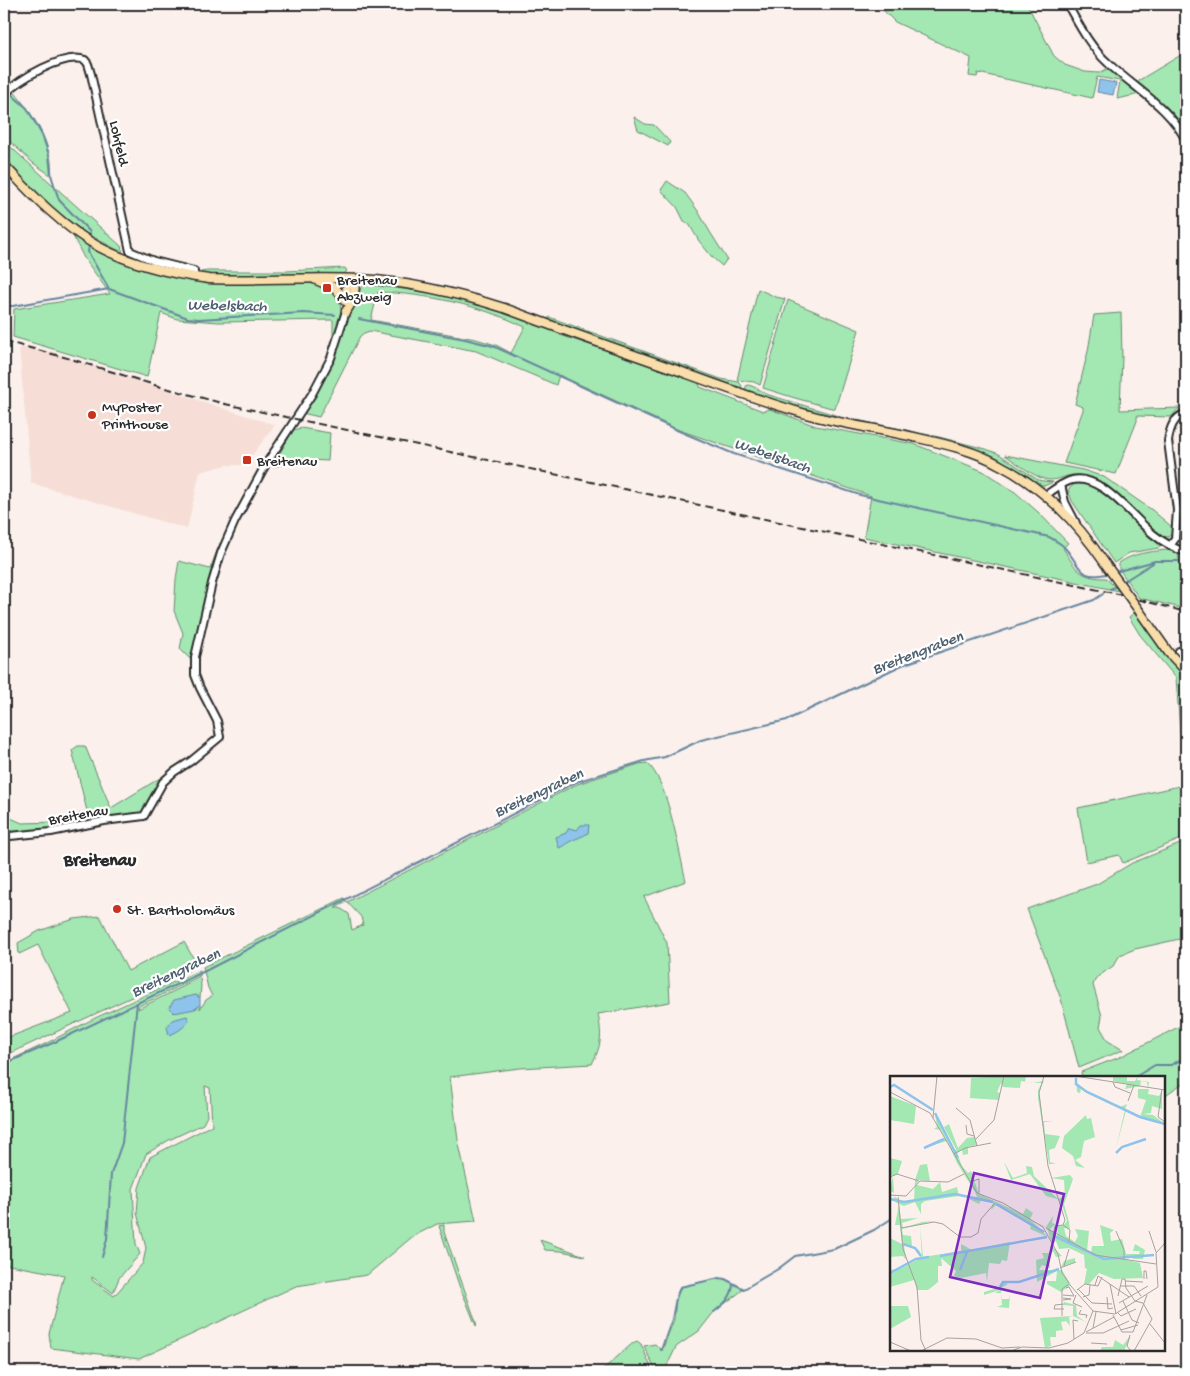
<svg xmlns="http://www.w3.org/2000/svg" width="1190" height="1376" font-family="'Gochi Hand',sans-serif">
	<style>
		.built { fill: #f6ded6 }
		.green { fill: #a3e7b2; stroke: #67896e; fill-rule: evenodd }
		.water { fill: #8ec3ec; stroke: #66869f }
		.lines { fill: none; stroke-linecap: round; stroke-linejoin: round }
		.stream { stroke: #66869f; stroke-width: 2 }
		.minor-casing { stroke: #2b2b2b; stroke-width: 10 }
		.major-casing { stroke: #2b2b2b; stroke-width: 11 }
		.minor { stroke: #fff; stroke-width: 6 }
		.major { stroke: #f9deab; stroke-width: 8 }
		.rail { stroke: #2b2b2b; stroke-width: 2; stroke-dasharray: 8 4; stroke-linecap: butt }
		.major-bridge-casing { stroke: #2b2b2b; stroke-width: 11; stroke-linecap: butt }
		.major-bridge { stroke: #f9deab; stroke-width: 8 }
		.poi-dot { fill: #c8321e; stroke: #fff; stroke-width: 2 }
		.labels { text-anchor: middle; stroke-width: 4.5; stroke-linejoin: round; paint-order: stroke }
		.street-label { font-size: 15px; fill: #2b2b2b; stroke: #fff }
		.poi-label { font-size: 15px; fill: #2b2b2b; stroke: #fff; text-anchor: start }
		.water-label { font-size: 16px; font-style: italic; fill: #4e606f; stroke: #fff }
		.quarter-label { font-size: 18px; font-weight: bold; fill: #2b2b2b; stroke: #fff }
		.inset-river { fill: none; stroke: #8ec3ec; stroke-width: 2.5 }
		.inset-road { fill: none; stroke: #a8a19f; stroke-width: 1 }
		.view { fill: #7b2cbf; fill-opacity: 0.15; stroke: #7b2cbf; stroke-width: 2.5 }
		.inset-edge { fill: none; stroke: #2b2b2b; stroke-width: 2.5 }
	</style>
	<rect width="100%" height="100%" fill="#fbf0ec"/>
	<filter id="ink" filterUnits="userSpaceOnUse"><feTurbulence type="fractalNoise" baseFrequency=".02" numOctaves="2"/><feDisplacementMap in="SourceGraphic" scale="10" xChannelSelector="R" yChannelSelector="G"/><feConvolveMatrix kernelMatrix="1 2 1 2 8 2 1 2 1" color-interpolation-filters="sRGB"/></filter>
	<g filter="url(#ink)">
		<polygon class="built" points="19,347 51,352 275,425 245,465 227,465 200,472 187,529 31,483"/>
		<g class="green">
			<polygon points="877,4 1027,4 1054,56 1065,65 1085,72 1099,73 1107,69 1140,94 1117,99 1120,81 1097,77 1092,98 978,73 977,77 969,76 971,58 895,22"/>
			<polygon points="1186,52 1186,132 1177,118 1136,82"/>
			<path d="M12,89C28,109 43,128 49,153C52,160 51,168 52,176L33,163L4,136V97Z"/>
			<polygon points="634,117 645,124 654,125 670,142 668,146 638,130"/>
			<polygon points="4,141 121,246 123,253 86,233 47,204 4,157"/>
			<polygon points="667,181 685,193 698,211 710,232 727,259 722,266 712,257 699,241 689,224 684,221 677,207 661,190"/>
			<polygon points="71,232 122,260 243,283 302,282 325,286 333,289 338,295 341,309 338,329 333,342 333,320 219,322 177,319 161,313 147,377 13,337 14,309 110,294 84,258"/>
			<polygon points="345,268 347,271 344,274 219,276 205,275 201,272 207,271 287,271"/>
			<path d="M366,284L440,294L474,302L554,330L560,335L698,381L700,387L763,411L770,409L816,426L914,444L983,471L1015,492L1038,512L1068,543L1063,548C1076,569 1079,578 1106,578L1119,591L864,537L871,496L679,430L559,375L556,385L476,351L370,331L364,333L360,336L319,417L302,413L324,375L340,342L361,288ZM378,292C427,294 480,305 525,327L511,353L496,345L476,339L371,320Z"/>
			<polygon points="758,289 776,297 785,299 760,385 754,382 737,380"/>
			<polygon points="788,300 859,330 835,409 795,398 763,388"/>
			<polygon points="1121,313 1122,357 1120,410 1179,408 1171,417 1137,416 1137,421 1116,474 1064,463 1083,410 1083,407 1075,404 1088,351 1094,315"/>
			<polygon points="549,317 721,379 739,382 742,386 741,388 738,388 548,320"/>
			<path d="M747,385C753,385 762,392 769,395L839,416C816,415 795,407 774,401C765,398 753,395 745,389Z"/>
			<path d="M852,419L939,437L986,449L999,454L1038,480L1043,481L1053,482L1044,486C1024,477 1008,462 987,454C947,438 903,431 860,423Z"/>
			<polygon points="301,428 330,433 328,461 309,460 272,467 293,430"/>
			<path d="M1005,455L1083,470L1104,477L1152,510L1172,527V534L1168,537C1150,536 1125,499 1110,489C1096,480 1083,472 1067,476C1058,479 1054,481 1044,479C1035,477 1014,461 1005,455Z"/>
			<polygon points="1081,483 1090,485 1105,494 1158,541 1160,546 1159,548 1129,553 1114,563 1072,501 1068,490 1073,485"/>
			<polygon points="220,543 222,546 192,661 180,649 183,633 174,611 176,579 179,561 210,569"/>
			<path d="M1166,550L1173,551L1178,553L1180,566L1186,567V609L1139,598L1119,569V563C1133,553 1149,552 1166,550Z"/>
			<polygon points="1134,613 1166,654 1186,676 1186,685 1185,685 1186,689 1186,837 1123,863 1119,855 1087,862 1078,808 1184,785 1176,678 1140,635 1129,617"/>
			<polygon points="78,746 85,746 111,808 173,770 143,814 62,828 9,832 4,829 4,815 22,823 58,822 87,811 72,750"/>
			<path d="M647,763C668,780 679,853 686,881L644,897L667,943L670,1002L598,1014C602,1036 602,1044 592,1064L520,1068L450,1077L458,1140L476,1221L437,1224L412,1237L367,1275L296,1286L139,1359L51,1348L49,1334L64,1275L4,1264V1063L45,1044L93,1019L200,970V976L139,1006L138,1009L200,978L201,985L200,998L196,995L195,1009L200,1005V1009L206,1000L212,996L208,988L203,967L344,898L347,902L577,784L639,764ZM347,902L361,917L363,925L352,930L349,914L340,908H335ZM205,1086L210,1088L212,1125L150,1157L139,1188L137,1213L146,1248L143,1263L114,1296L92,1280V1277L113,1293L119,1278L140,1254L136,1244L133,1189L146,1154L169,1140L203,1124L207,1116Z"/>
			<polygon points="1185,842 1186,845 1186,942 1184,938 1135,949 1120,955 1113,966 1096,978 1093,985 1102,1016 1100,1027 1108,1041 1123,1050 1079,1068 1061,999 1027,909 1097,884 1132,863"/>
			<polygon points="100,916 128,971 184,942 195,961 190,970 4,1056 4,1039 72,1013 38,945 19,954 18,943 39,931 74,919"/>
			<polygon points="1186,1023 1186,1081 1164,1096 1164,1077 1082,1077 1081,1072 1120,1057"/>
			<polygon points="444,1225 444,1232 477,1325 476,1326 466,1301 460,1288 439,1226"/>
			<polygon points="540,1240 585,1256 561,1251 545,1250"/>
			<polygon points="719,1278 725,1279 744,1289 714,1312 699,1331 676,1347 667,1366 667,1372 656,1372 644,1346 655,1344 662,1351 674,1319 676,1299 681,1287"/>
			<polygon points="637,1341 641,1344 653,1372 600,1372 633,1343"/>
		</g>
		<g class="water">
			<polygon points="1099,80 1116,83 1113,95 1097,92"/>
			<path d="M581,825H589L588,833C582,837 577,838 571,841C567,843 564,846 559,848L556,837L566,833L569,828L577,830Z"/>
			<polygon points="196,995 200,998 200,1005 195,1009 174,1013 169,1008 174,1000"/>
			<path d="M187,1016L189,1021C183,1028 178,1032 169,1035L167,1027L172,1020Z"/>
		</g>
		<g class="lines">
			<g class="stream">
				<polyline points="11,94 27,108 42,135 49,155 51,175 59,200 90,232 90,238"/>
				<polyline points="89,245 88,252 109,289"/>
				<polyline points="4,306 13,306 109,289 188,318 199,319 303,313 335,315"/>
				<path d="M359,319L465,339L493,346L679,431L734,454L860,495L1049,537C1054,540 1061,543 1065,548C1082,568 1079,581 1110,573"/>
				<polyline points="1115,572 1155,561 1178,561"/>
				<polyline points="1121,583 1153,563"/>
				<polyline points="1110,589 1117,586"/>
				<polyline points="4,1064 55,1042 205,971 576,782 644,761 665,757 701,740 787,720 902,665 1094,600 1103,594"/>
				<polyline points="1135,1077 1155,1065 1171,1065 1186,1057"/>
				<polyline points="102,1257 107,1239 111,1174 122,1143 137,1003"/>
				<path d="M714,1312C724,1304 733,1297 733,1283"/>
				<polyline points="661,1350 672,1319 676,1298 680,1287 719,1278 725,1279 744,1289 778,1269 795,1256 834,1249 874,1230 891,1219"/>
			</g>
			<g class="minor-casing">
				<g id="minor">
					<path d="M1067,4C1079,25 1090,47 1108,63C1134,88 1171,108 1186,141"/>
					<path d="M4,95C19,79 64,52 85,60L88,64L91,74L130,251L154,261L194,271V277"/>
					<polyline points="1061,485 1065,502 1076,523"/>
					<path d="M1046,495C1053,490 1061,484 1069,481C1099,470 1132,517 1153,534C1163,542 1174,549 1186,552"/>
					<path d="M1170,546L1175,539L1177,510L1168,441C1170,428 1173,418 1186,413"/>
					<polyline points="1179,651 1186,659"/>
					<polyline points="4,833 10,836 51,832 104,821 144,816 163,782 174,772 191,761 220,737 217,721 200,688 195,675 195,657 212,583 221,553 235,521 266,464 312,394 331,358 346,311"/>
				</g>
			</g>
			<g class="major-casing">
				<g id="major">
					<path d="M4,165C32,195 63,227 99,247C133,265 171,274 209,279C260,281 311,276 362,279C411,282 457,293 504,308C560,329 617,349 674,369C715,384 755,399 796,411C836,424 877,428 918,438C945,444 976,451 1000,465C1044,488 1076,521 1104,562"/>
					<polyline points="316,280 335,288 345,299"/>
					<polyline points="345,301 348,279"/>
					<path d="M346,311C354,302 355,291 355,279"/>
					<polyline points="1140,612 1169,653 1186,671"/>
				</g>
			</g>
			<use href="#minor" class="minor"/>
			<use href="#major" class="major"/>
			<polyline class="rail" points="4,341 71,359 158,386 225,404 1056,581 1118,594 1186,612"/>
			<g class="major-bridge-casing">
				<polyline id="major-bridge" points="1104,562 1140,612"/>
			</g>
			<use href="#major-bridge" class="major-bridge"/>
		</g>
	</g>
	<g class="poi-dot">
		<rect x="322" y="283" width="10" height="10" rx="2.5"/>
		<circle cx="92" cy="415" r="5"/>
		<rect x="242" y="455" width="10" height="10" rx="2.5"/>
		<circle cx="117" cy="909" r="5"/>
	</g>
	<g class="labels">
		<g class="street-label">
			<text transform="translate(120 143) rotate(77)" y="5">Lohfeld</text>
			<text transform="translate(78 814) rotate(-10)" y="5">Breitenau</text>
		</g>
		<g class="poi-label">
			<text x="337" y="284">Breitenau<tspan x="337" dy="17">Abzweig</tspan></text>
			<text x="102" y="411">MyPoster<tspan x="102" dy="17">Printhouse</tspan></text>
			<text x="257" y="465">Breitenau</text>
			<text x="127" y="914">St. Bartholomäus</text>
		</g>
		<g class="water-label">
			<text transform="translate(227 304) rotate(1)" y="6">Webelsbach</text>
			<text transform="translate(773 454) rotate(19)" y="6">Webelsbach</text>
			<text transform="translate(917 651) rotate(-21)" y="6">Breitengraben</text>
			<text transform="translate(538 791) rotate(-25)" y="6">Breitengraben</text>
			<text transform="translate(175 971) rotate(-25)" y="6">Breitengraben</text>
		</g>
		<g class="quarter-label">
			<text x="100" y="865">Breitenau</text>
		</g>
	</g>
	<g transform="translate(890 1076)">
		<rect width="275" height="275" fill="#fbf0ec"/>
		<path d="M115,0H136L135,6L143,7L154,5L149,15L153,45H163L154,46L155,58L170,60L165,72L159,74L160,86L166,88H159L148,22V14L152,7H141L131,5L130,12L113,11L111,7L107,16L110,17L109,24L80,22L81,2ZM179,0L187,1L186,7L198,16L211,21L230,31L237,28L235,33L250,41L256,24L248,22V13H259L258,18L269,20L272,14V33L262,30L261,37L253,38L263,39L275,48L250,42L236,35L226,72L235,34L197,16L191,12L190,17L187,16L186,1ZM223,0H237V5H245L248,0L247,4L259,6L258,12L257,6L251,5L250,10L235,13L237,8L223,5ZM0,20L26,30L24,48L0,44ZM45,38L64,77L66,73L54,51L59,48L68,72L77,62L85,61L87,69L78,71V78L73,79L72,74L67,77L72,90L78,97L81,95L89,118L133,138L136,132L143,137L140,143L158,161L140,153L141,150L114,132L106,129L101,134L103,127L91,124L89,128L79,123L87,121L85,116L67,87L57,65L34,72L55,62L51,54L44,53L47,51ZM196,39L197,43L201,42L205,61L194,65L191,81L185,84L195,92L186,90L183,80L172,72L174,60ZM0,82L12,85L8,98L3,100L4,117L0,115L3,100L0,99ZM114,86L123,102L137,97L136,90L142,91L144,100L168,123L175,120L174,104L161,102L180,99L183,103L174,128L179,146L180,153L174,152L176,160L185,166L188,160L185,153L199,155L197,175L201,178L202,170H214L210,149L224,154L220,157L221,165L232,163L236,178H249L250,175H243L245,168L255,174L253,183H243L242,180H234L233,183L250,187L253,202L224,203L209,197L199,208H194L197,193L185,186L171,191L174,185L185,182V186L195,192L194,179L179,172L169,173L166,165L163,167L160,162L157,152L141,144L156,151L163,140L162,147L166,148L160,153L167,160L168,149L173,150L177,145L172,128L167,123L156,120L140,98L121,104ZM37,88L40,105L28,104L27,109L43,113L50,106L52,116L67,111L69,120L35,125L31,128V138L25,126L14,130L9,128L11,143L28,142L12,147L13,152L32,146L44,145L12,153L13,159L21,160L22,170L29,174L32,182L30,150L33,181L71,175V168L82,174L120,166L117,185L112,184L110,188L99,187L97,206L96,197L71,202L64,200L66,195L51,182L52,190H48V206L38,214H27L24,204L0,211V194L12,192L31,182L28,174L14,169L16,184L13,180L0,181V162L12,168L10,149H5L9,128L0,123H5L3,120L13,126L24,125L25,104L30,89ZM161,169L172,180L166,181L163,175L159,181L160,192L152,189L149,194H172L181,209L171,216L157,208V205H166L167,195L147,206L146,184L154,182L152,177H160ZM113,206L118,208L111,212V223H119L120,218L119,232L107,231L112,229L111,217H105L110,214L94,219V216L111,211ZM174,226L186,229L187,240L196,246L183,240L179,241L180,250L176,245L171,246L173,254L166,255V261H160L161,270L155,272L150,242L183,240V230L174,229ZM0,230H18L21,241L0,253ZM240,260V262L234,275H210L212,271H223L225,264L233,269Z" fill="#a3e7b2"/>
		<path class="inset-river" d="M186,2V8L197,16L250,41L275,48M0,11L4,9L43,34M45,37L68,82M34,72L54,63M226,77L232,71L256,63M0,123L14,126L65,118L103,126M106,128L154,156M164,160L214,183L264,179M13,168L25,172L31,180M50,180L157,161M70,194L77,176M0,197L26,183L39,181M110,211L113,206H129L169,193"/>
		<path class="inset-road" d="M154,0L149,17L158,90L175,144L173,149L165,150L163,159M185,0L275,14M223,6L225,11L240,17M272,13L268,41L275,46M0,16L40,37L87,117L113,127L153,151L168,178L172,197L179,207M238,25L244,9M66,32L80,44L87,70M43,42L47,0M76,49L77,58L84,60M86,63L104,44L114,0M64,78L75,72L101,67M0,101L7,98L29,105M80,106L89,103V117M0,119L16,120L30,105L58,106L74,98M8,121L13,173L27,211L31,264L36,275M173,149L180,154L179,166M11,152L44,146L53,148L70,161H81L88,157L91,143L105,127M156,152L205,179L266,188M226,155L234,174V183M259,155L266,176M174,190L179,173M170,192L186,186M254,203V195H256L257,203M235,205L253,206M220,208L226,238M180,209L203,235L225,238L268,211L266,177L275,167M205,209L208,200L239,221M230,210H244L251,220M188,213L202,227L222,228M187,214L195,208L208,210L212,201M173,219L184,220L179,211L176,212M186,219L183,227L192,231M228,220L232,203H235L236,212L245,225M193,221L199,219L200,209M217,221L218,233L223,232M173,222L181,223L173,224M233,225L242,244L249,247M229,227L258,210M174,228L165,229L164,233H174M191,234L189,238L197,239L196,242M228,237L231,240L246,233M223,239L232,256H243L257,219M172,240V213L179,208M260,248L275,267M203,252L206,236M231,254L248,249M196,256L224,241M196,257H213L239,245M240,259L237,270L241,275M184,263L183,244L188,245M0,266L21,275M201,267L217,268M31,275L57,262L86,263L112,272L130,271M121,275L132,271L159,272L178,267L194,257L203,235M244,275L262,243L253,227L245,225"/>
		<path class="view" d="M84,97L174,118L150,222L60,201Z"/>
		<rect width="275" height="275" class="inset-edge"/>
	</g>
	<rect width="1190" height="1376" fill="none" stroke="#fff" stroke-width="20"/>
	<rect x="10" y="10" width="1170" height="1356" fill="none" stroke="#2b2b2b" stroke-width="2" filter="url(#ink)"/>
</svg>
